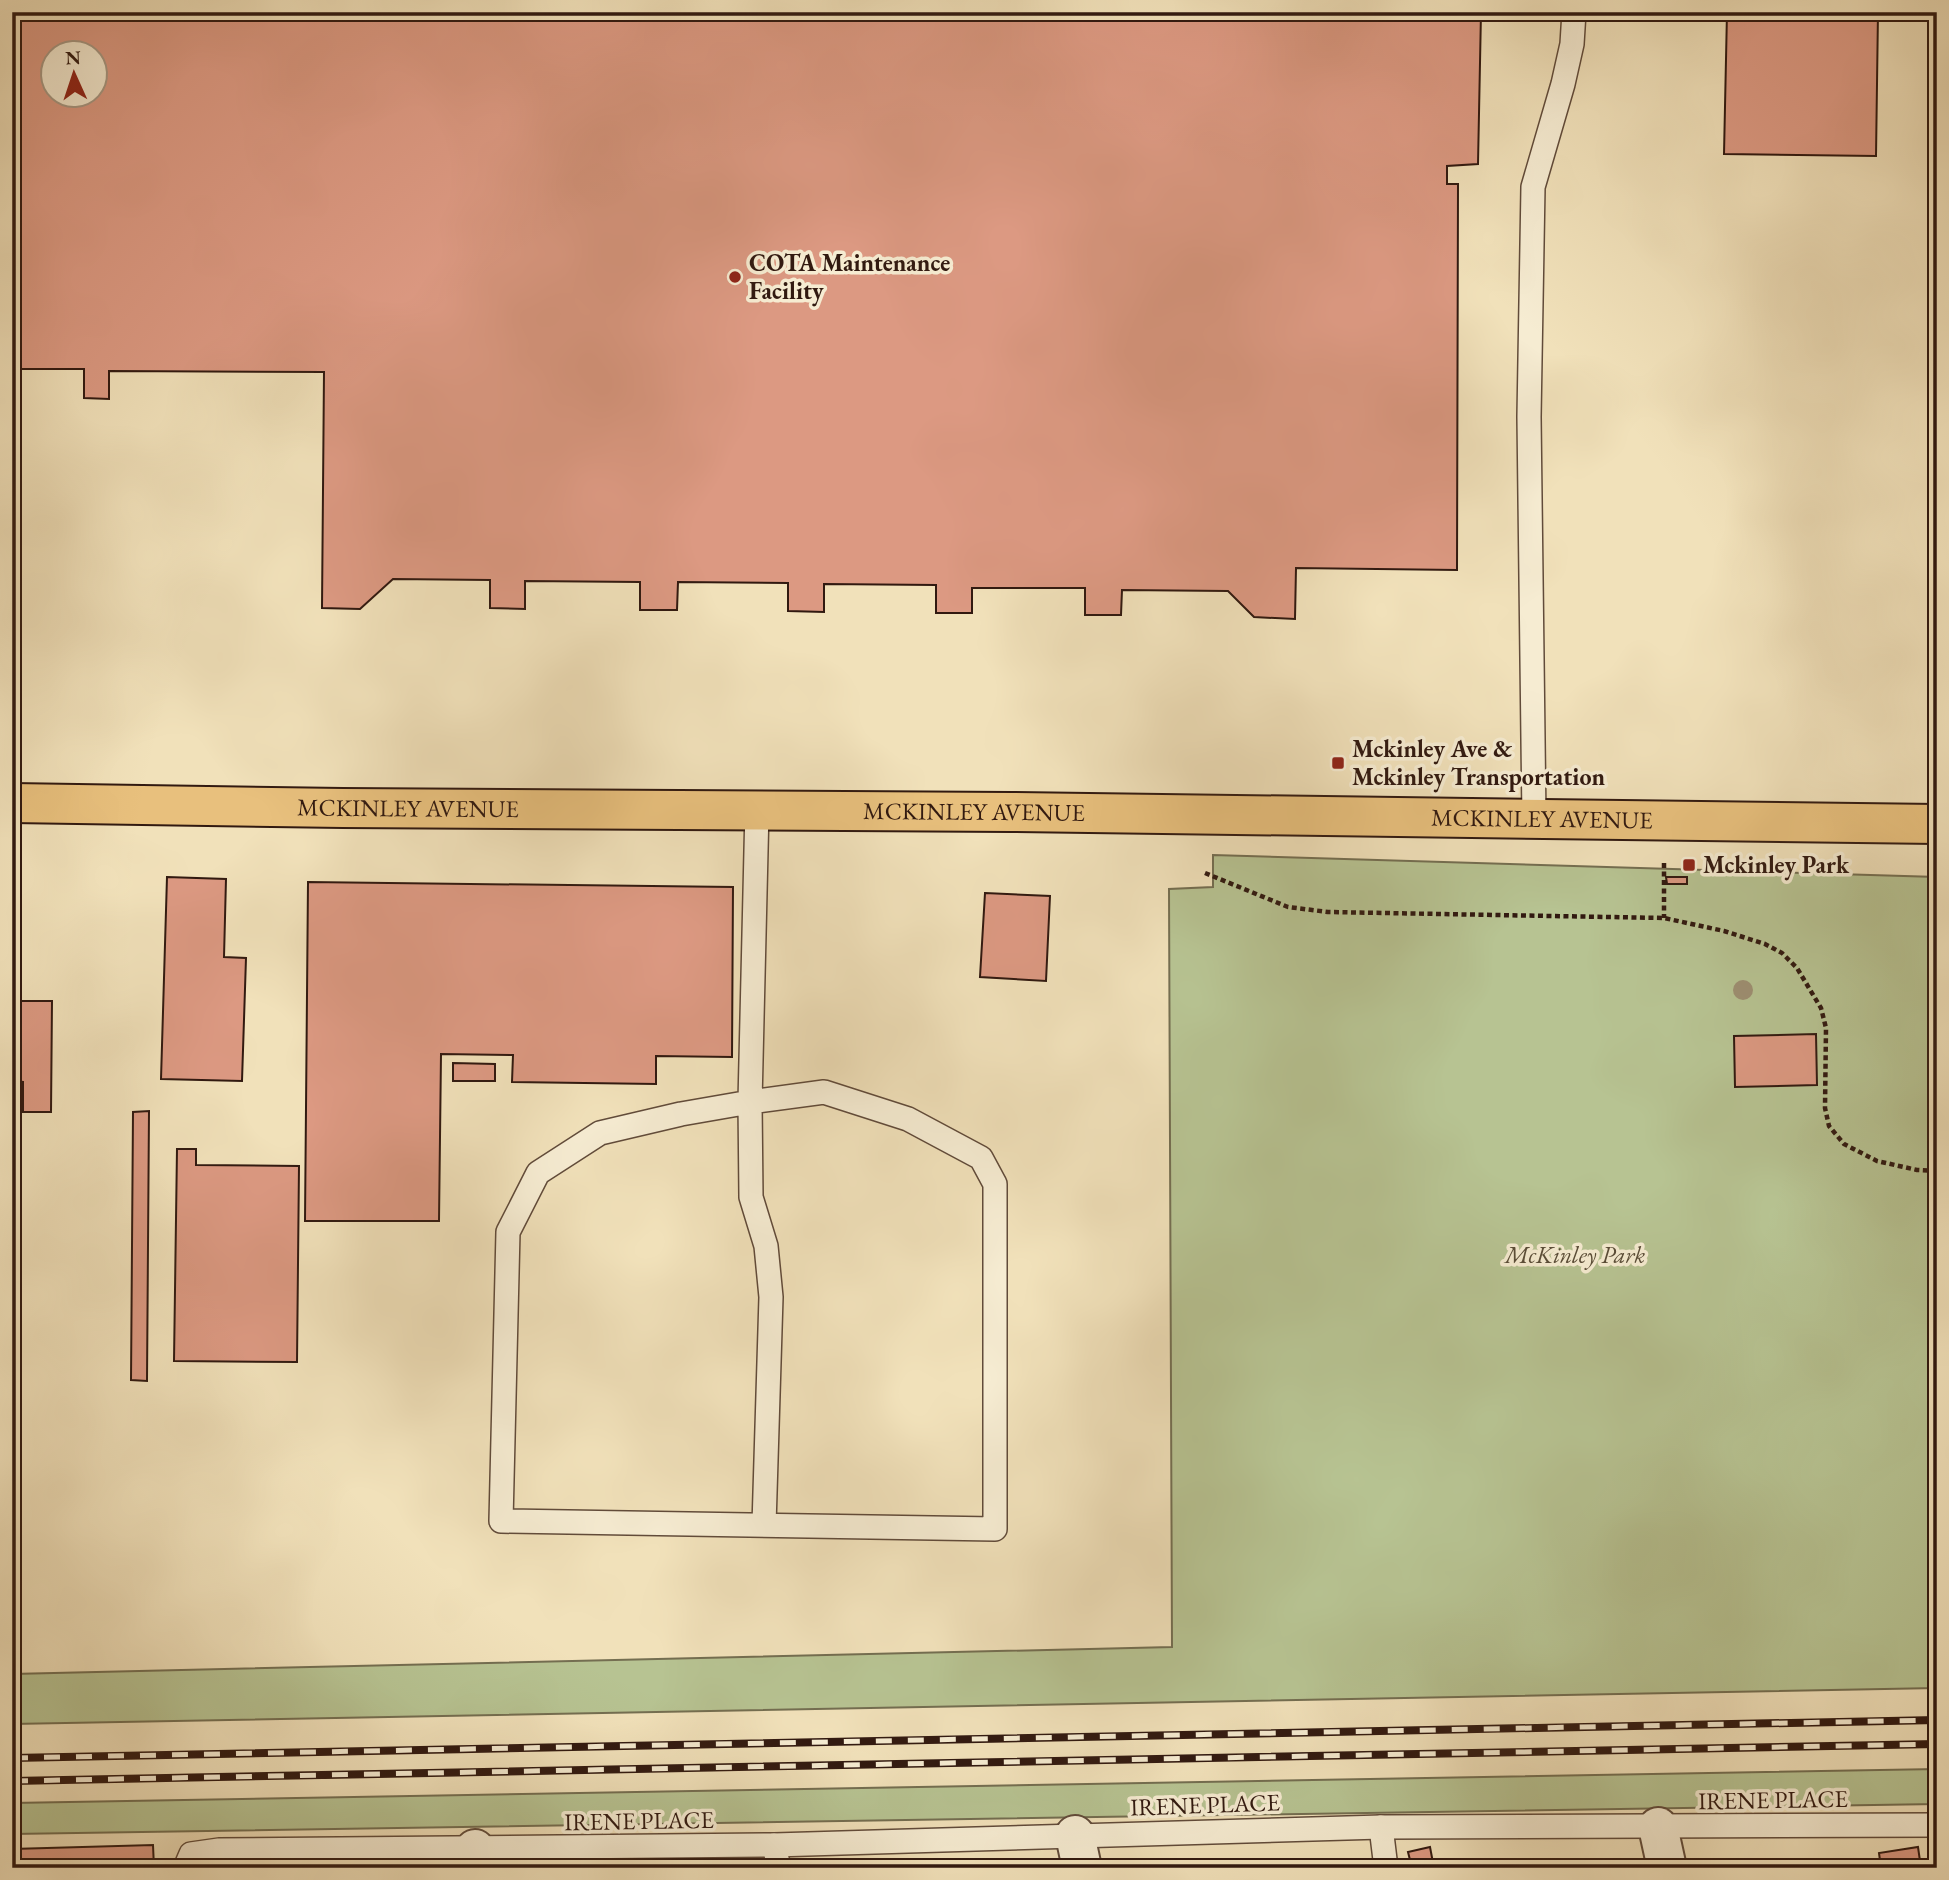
<svg xmlns="http://www.w3.org/2000/svg" width="1949" height="1880" font-family="'EB Garamond',serif">
	<style>
		.green { fill: #b7c392; stroke: #746e51; stroke-width: 2 }
		.building { fill: #dc9982; stroke: #311910; stroke-width: 2; fill-rule: evenodd }
		.lines { fill: none; stroke-linecap: round; stroke-linejoin: round }
		.service-casing { stroke: #614b3a; stroke-width: 26 }
		.minor-casing { stroke: #614b3a; stroke-width: 42 }
		.primary-casing { stroke: #311910; stroke-width: 42 }
		.path { stroke: #311910; stroke-width: 4.5; stroke-dasharray: 5 3.5; stroke-linecap: butt }
		.service { stroke: #f6ecd2; stroke-width: 23 }
		.minor { stroke: #f6ecd2; stroke-width: 38 }
		.primary { stroke: #e8c07d; stroke-width: 38 }
		.rail-casing { stroke: #311910; stroke-width: 8 }
		.rail { stroke: #f6ecd2; stroke-width: 5; stroke-dasharray: 16; stroke-linecap: butt }
		.tree { fill: #9d8f72 }
		.poi-dot { fill: #8f2418; stroke: #f6ecd2; stroke-width: 2.5 }
		.labels { text-anchor: middle; stroke-width: 7; stroke-linejoin: round; paint-order: stroke }
		.poi-label { font-size: 24px; font-weight: bold; fill: #311910; stroke: #f6ecd2; text-anchor: start }
		.street-label { font-size: 24px; fill: #311910; stroke: #f6ecd2 }
		.park-label { font-size: 24px; font-style: italic; fill: #594c37; stroke: #f6ecd2 }
	</style>
	<rect width="100%" height="100%" fill="#f1e1ba"/>
	<filter id="stains"><feTurbulence type="fractalNoise" baseFrequency=".00286" numOctaves="4"/><feColorMatrix values="0 0 0 0 .2 0 0 0 0 .09 0 0 0 0 .02 0 0 0 .5 -.17"/></filter>
	<radialGradient id="worn" r=".72"><stop offset=".6" stop-color="#630" stop-opacity="0"/><stop offset="1" stop-color="#630" stop-opacity=".3"/></radialGradient>
	<g class="green">
		<polygon points="1213,855 1937,877 1937,1688 12,1724 12,1674 1172,1647 1169,889 1213,887"/>
		<polygon points="1937,1769 1937,1804 12,1834 12,1803"/>
	</g>
	<g class="building">
		<path d="M12,12H1481L1478,164L1447,166V184H1458L1457,570L1296,568L1295,619L1254,617L1228,591L1122,590L1121,615H1085V588H972V613H936V585L824,584V612L788,611V583L678,582L677,610H640V582L525,581V609L490,608V580L393,579L360,609L322,608L324,372L109,371V399L84,398V369H12ZM52,52H94V94H52Z"/>
		<polygon points="1727,12 1878,12 1876,156 1724,154"/>
		<polygon points="167,877 226,879 224,957 246,958 242,1081 161,1079"/>
		<polygon points="1666,877 1687,877 1687,884 1667,884"/>
		<polygon points="308,882 733,887 732,1057 656,1056 656,1084 512,1082 513,1055 441,1054 439,1221 305,1221"/>
		<polygon points="985,893 1050,896 1046,981 980,977"/>
		<polygon points="12,1001 52,1001 51,1112 23,1112 23,1082 12,1081"/>
		<polygon points="1816,1034 1817,1085 1735,1087 1734,1036"/>
		<polygon points="453,1063 495,1064 495,1081 453,1081"/>
		<polygon points="149,1111 147,1381 131,1380 133,1112"/>
		<polygon points="177,1149 196,1149 196,1165 299,1166 297,1362 174,1361"/>
		<polygon points="153,1845 154,1868 12,1868 12,1849"/>
		<polygon points="1430,1847 1434,1868 1412,1868 1408,1852"/>
		<polygon points="1918,1847 1921,1868 1881,1868 1879,1853"/>
	</g>
	<g class="lines">
		<g class="service-casing">
			<g id="service">
				<polyline points="757,809 750,1102 681,1114 600,1133 538,1173 508,1232 501,1521 995,1529 995,1184 981,1158 908,1119 824,1092 750,1102 751,1197 766,1246 771,1297 764,1525"/>
				<polyline points="1534,819 1529,417 1533,187 1563,84 1572,44 1574,12"/>
				<polyline points="1381,1827 1386,1868"/>
				<polyline points="774,1845 779,1868"/>
				<polyline points="185,1868 191,1854 219,1850 774,1845 1381,1827 1937,1825"/>
			</g>
		</g>
		<g class="minor-casing">
			<g id="minor">
				<polyline points="1658,1827 1667,1868"/>
				<polyline points="1075,1835 1082,1868"/>
				<polyline points="475,1849 479,1868"/>
			</g>
		</g>
		<g class="primary-casing">
			<g id="primary">
				<path id="s1" d="M12,803L343,808L1011,812L1937,824"/>
			</g>
		</g>
		<g class="path">
			<polyline points="1664,863 1664,918"/>
			<polyline points="1205,873 1288,907 1328,912 1664,918 1724,931 1765,944 1782,953 1797,968 1821,1008 1826,1028 1825,1108 1829,1126 1844,1144 1877,1161 1917,1170 1937,1171"/>
		</g>
		<use href="#service" class="service"/>
		<use href="#minor" class="minor"/>
		<use href="#primary" class="primary"/>
		<g class="rail-casing">
			<g id="rail">
				<polyline points="12,1758 1937,1720"/>
				<polyline points="12,1781 1937,1744"/>
			</g>
		</g>
		<use href="#rail" class="rail"/>
	</g>
	<circle class="tree" cx="1743" cy="990" r="10"/>
	<g class="poi-dot">
		<circle cx="735" cy="277" r="7"/>
		<rect x="1331" y="756" width="14" height="14" rx="3.5"/>
		<rect x="1682" y="858" width="14" height="14" rx="3.5"/>
	</g>
	<g class="labels">
		<g class="poi-label">
			<text x="749" y="271">COTA Maintenance<tspan x="749" dy="28">Facility</tspan></text>
			<text x="1352" y="757">Mckinley Ave &amp;<tspan x="1352" dy="28">Mckinley Transportation</tspan></text>
			<text x="1703" y="873">Mckinley Park</text>
		</g>
		<g class="street-label">
			<text dy="8" stroke="none"><textPath href="#s1" startOffset="396">MCKINLEY AVENUE</textPath></text>
			<text dy="8" stroke="none"><textPath href="#s1" startOffset="962">MCKINLEY AVENUE</textPath></text>
			<text dy="8" stroke="none"><textPath href="#s1" startOffset="1530">MCKINLEY AVENUE</textPath></text>
			<text transform="translate(1773 1800) rotate(-1)" y="8">IRENE PLACE</text>
			<text transform="translate(1205 1805) rotate(-2)" y="8">IRENE PLACE</text>
			<text transform="translate(639 1821) rotate(-1)" y="8">IRENE PLACE</text>
		</g>
		<g class="park-label">
			<text x="1575" y="1263">McKinley Park</text>
		</g>
	</g>
	<rect width="1949" height="1880" fill="none" stroke="#f1e1ba" stroke-width="42"/>
	<rect x="14" y="14" width="1921" height="1852" fill="none" stroke="#311910" stroke-width="3.5"/>
	<rect x="21" y="21" width="1907" height="1838" fill="none" stroke="#311910" stroke-width="2"/>
	<g transform="translate(74 74) rotate(357)"><circle r="33" fill="#f6ecd2" stroke="#a79884" stroke-width="2"/>
	<path d="M0-5L12 26L0 18L-12 26Z" fill="#8f2418"/>
	<text y="-10" font-size="19" font-weight="bold" text-anchor="middle" fill="#311910">N</text>
	</g>
	<rect width="100%" height="100%" filter="url(#stains)"/>
	<rect width="100%" height="100%" fill="url(#worn)"/>
</svg>
